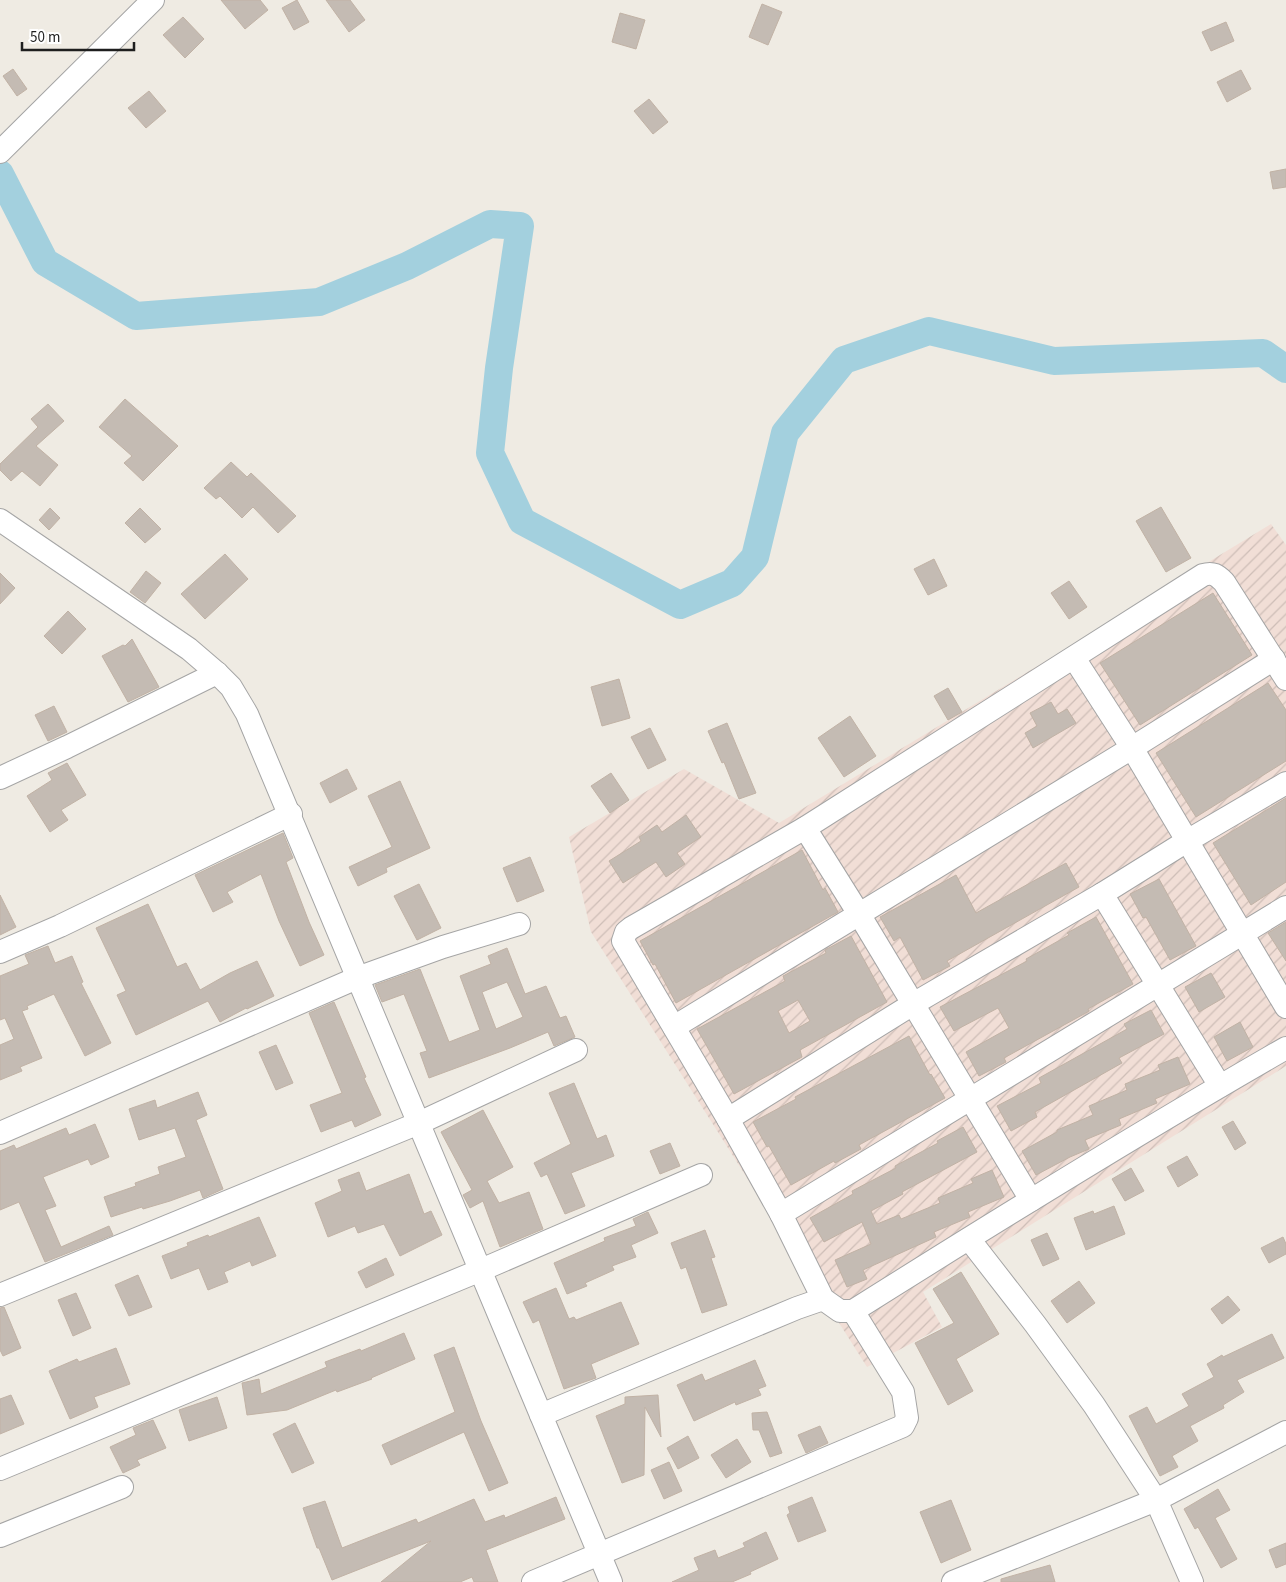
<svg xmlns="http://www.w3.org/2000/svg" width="1286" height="1582" font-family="'Source Sans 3',sans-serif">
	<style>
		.military { fill: url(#military-furrows) }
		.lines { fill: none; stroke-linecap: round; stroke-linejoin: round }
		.river { stroke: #a3d0de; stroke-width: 28 }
		.building { fill: #c4bbb3; stroke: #c1b2a5; fill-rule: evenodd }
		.minor-casing { stroke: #a5a5a5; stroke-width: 24 }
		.minor { stroke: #fff; stroke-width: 22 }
	</style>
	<defs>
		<pattern id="military-furrows" width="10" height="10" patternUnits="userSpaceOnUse" patternTransform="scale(1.25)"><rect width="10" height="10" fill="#f1ded6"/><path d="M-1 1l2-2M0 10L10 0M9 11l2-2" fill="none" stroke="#cebeb7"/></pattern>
	</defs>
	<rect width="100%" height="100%" fill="#efebe3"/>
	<polygon class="military" points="1271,524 1286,545 1286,1066 923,1292 942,1327 867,1367 591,932 569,837 684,769 779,823"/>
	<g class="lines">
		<polyline class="river" points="0,174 45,262 136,316 319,302 407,266 490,224 520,226 499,368 490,453 522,521 680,605 732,583 755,557 785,433 844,360 929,331 1054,361 1263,353 1286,369"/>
	</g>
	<g class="building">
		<polygon points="221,0 260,0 268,10 245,29"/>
		<polygon points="297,0 309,22 294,30 282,8"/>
		<polygon points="326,0 350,0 365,20 349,32"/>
		<polygon points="762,4 782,12 768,45 749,37"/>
		<polygon points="620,13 645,20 636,49 612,42"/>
		<polygon points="183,17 204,39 185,58 163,35"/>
		<polygon points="1226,22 1234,41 1211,51 1202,32"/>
		<polygon points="13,69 27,89 17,96 3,76"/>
		<polygon points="1241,70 1251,89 1227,102 1217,82"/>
		<polygon points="149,91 166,111 146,128 128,108"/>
		<polygon points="649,99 668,122 653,134 634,111"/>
		<polygon points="1286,169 1286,187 1273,189 1270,172"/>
		<polygon points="125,399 178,446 143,481 124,463 132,456 99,427"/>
		<polygon points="48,404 64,421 36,446 58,465 40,486 22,471 11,481 0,470 0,464 38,427 31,419"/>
		<polygon points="231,462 247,477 251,473 296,516 278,533 253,507 242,518 220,496 216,499 204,488"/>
		<polygon points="1161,507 1191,558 1166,572 1136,521"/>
		<polygon points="50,508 60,518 49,530 39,520"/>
		<polygon points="140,508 161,529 145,543 125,523"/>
		<polygon points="225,554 248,579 205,619 181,594"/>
		<polygon points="934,559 947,586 928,595 914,569"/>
		<polygon points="146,571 161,583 145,603 130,592"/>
		<polygon points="0,573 15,588 0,604"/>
		<polygon points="1069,581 1087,607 1069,619 1051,593"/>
		<polygon points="1213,593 1252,655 1140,725 1100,663"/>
		<polygon points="68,611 86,629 62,654 44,636"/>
		<polygon points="132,639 159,687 128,702 102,656 123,645 125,646"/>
		<polygon points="619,679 630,718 602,726 591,687"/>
		<polygon points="1268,683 1286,710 1286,761 1196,817 1156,753"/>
		<polygon points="948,688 962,712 948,720 934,696"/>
		<polygon points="1051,702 1058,714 1067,709 1076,723 1033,748 1025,733 1037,726 1030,713"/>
		<polygon points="54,706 67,732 48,741 35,715"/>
		<polygon points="850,716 876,756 844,777 818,738"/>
		<polygon points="727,723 756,793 739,799 724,762 722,763 708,731"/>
		<polygon points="650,728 666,760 648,769 631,737"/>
		<polygon points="67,763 86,795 61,810 68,820 50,832 27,796 52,780 48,773"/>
		<polygon points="347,769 357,789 330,803 320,783"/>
		<polygon points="611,773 629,800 610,813 591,786"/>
		<polygon points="400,781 430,848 386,868 387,872 358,886 349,867 392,847 368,796"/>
		<polygon points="1286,798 1286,882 1251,905 1213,843"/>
		<polygon points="686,815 701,837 677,853 685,864 666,877 656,862 623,883 609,861 641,841 639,837 657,825 662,832"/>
		<polygon points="283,833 293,858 286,862 309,922 324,955 300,966 279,921 261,874 227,892 233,902 213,912 195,875"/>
		<polygon points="802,850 823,890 825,888 838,912 676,1003 655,964 653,965 640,941"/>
		<polygon points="530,857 544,891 517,902 503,868"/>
		<polygon points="1066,863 1079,887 947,961 950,966 923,980 900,937 894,941 880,917 956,875 976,913"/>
		<polygon points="1159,879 1196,946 1170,960 1146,917 1143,918 1130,894"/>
		<polygon points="419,884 441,928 417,940 394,896"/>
		<polygon points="0,895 16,927 0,935"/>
		<polygon points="148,904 177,967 186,963 200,990 230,973 257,961 274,996 247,1009 246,1008 220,1022 208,1001 136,1035 117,995 126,991 96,928"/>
		<polygon points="1096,917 1133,984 1088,1009 1089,1011 1084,1014 1004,1058 1006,1062 979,1076 966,1052 1009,1028 998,1008 954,1031 940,1007 1027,961 1026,959 1069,935 1067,933"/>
		<polygon points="1286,922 1286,961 1268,933"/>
		<path d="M851,936L887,1002L800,1050L802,1057L734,1094L697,1029L785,981L783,976L826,953L825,950ZM798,1000L810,1021L789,1033L778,1011Z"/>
		<polygon points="48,946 55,963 72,956 83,982 81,983 111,1043 85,1056 54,994 27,1006 28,1009 22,1011 42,1058 20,1067 22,1071 0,1080 0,1045 14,1039 5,1018 0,1020 0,976 29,964 25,955"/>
		<path d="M507,948L525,994L546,986L560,1018L566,1016L575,1037L554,1046L548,1032L510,1048L429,1078L420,1053L427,1051L404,994L382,1002L375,985L420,969L449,1042L480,1030L460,976L491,964L488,956ZM507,982L523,1017L496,1029L482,992Z"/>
		<polygon points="1211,973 1225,997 1199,1012 1185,987"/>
		<polygon points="334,1002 366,1077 364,1078 381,1115 355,1127 352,1120 321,1132 310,1105 342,1093 309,1013"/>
		<polygon points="1151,1010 1164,1034 1119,1058 1122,1063 1035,1112 1037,1117 1011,1131 997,1106 1041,1083 1039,1078 1127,1029 1124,1024"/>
		<polygon points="1240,1022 1253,1047 1227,1061 1214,1037"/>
		<polygon points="909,1036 930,1075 931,1074 945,1098 859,1145 861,1149 835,1163 834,1161 791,1185 769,1146 767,1147 753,1122 796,1099 795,1097"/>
		<polygon points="276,1045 293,1083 276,1090 259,1052"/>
		<polygon points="1178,1057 1190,1084 1155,1099 1157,1103 1119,1119 1121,1125 1085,1140 1089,1149 1070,1157 1036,1175 1022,1151 1057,1132 1057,1130 1093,1115 1089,1106 1127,1090 1125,1084 1160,1070 1158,1065"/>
		<polygon points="574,1083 597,1139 606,1135 614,1156 571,1173 585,1206 565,1214 547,1174 541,1177 534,1163 571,1144 549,1093"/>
		<polygon points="198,1092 207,1115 196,1120 223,1189 203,1198 200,1190 170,1201 143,1209 142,1207 111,1217 104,1197 136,1186 135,1183 160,1174 158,1167 186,1157 175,1128 139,1140 129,1109 155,1100 157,1108"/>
		<polygon points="483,1110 513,1167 487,1181 499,1203 529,1192 543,1229 500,1247 483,1201 470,1208 463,1195 472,1190 441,1132"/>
		<polygon points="1233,1121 1246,1143 1235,1150 1222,1127"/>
		<polygon points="95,1124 109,1157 91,1165 88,1159 43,1177 56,1206 45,1210 61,1247 109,1226 113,1235 45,1262 19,1202 0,1210 0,1151 14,1145 16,1149 66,1128 69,1135"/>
		<polygon points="963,1127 977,1152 902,1192 903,1194 871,1211 877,1224 899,1215 901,1219 940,1203 938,1198 973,1183 971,1179 992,1170 1004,1197 968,1212 970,1217 934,1232 936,1237 863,1270 867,1279 847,1287 835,1260 871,1244 862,1222 824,1242 810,1218 853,1194 852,1191 896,1168 895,1166 938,1143 937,1141"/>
		<polygon points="670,1143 680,1166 660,1174 650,1151"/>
		<polygon points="1187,1156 1198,1175 1178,1187 1167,1167"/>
		<polygon points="1131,1168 1144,1191 1125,1201 1112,1179"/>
		<polygon points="359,1172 366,1191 409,1174 424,1214 431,1211 442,1235 400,1256 384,1224 358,1233 355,1226 328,1237 315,1203 342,1191 338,1180"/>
		<polygon points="1114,1206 1125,1234 1086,1250 1074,1218 1093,1211 1094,1214"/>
		<polygon points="648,1212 658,1233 631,1245 636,1257 612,1266 614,1270 585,1283 587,1286 567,1294 554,1263 605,1241 604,1238 636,1226 633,1219"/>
		<polygon points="259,1217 276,1256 252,1266 250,1261 224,1272 228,1282 208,1290 199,1268 171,1279 162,1256 188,1246 187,1243 208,1235 209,1237"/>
		<polygon points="705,1230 715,1257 711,1258 727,1305 702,1313 686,1267 681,1269 671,1243"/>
		<polygon points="1047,1233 1059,1259 1043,1266 1031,1240"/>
		<polygon points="1283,1237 1286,1244 1286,1254 1269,1263 1261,1248"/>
		<polygon points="386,1258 394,1275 366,1288 358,1272"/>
		<polygon points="961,1272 999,1334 956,1359 973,1391 948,1405 915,1343 954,1323 933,1289"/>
		<polygon points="138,1275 152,1307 129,1316 115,1285"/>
		<polygon points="1079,1281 1095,1303 1067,1323 1051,1301"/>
		<polygon points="556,1288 569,1319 574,1317 576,1320 621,1302 639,1344 591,1364 596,1378 564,1389 539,1320 533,1323 523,1302"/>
		<polygon points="76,1293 91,1328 73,1336 58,1300"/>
		<polygon points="1228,1296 1240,1310 1222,1324 1211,1309"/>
		<polygon points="4,1307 21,1348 3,1356 0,1350 0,1308"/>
		<polygon points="404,1333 415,1359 371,1378 372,1379 337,1392 336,1390 287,1410 247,1415 242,1383 259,1379 261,1394 327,1367 325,1362 360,1349 361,1351"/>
		<polygon points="1272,1334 1284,1358 1237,1380 1244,1392 1223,1405 1224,1408 1190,1426 1198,1441 1172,1456 1178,1467 1160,1476 1129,1416 1147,1407 1156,1424 1189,1406 1182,1394 1214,1377 1207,1364 1222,1355 1223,1357"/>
		<polygon points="454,1347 481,1421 508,1483 489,1491 464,1432 391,1465 382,1445 455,1412 434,1355"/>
		<polygon points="116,1348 130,1384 94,1397 98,1407 70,1419 49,1371 77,1359 79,1362"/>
		<polygon points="755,1360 766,1386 758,1389 761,1395 736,1405 735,1402 694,1421 677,1385 702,1374 705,1381"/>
		<polygon points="11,1395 24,1424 0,1434 0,1399"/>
		<polygon points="658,1395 661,1437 645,1407 644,1475 622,1483 596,1416 625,1404 625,1397"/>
		<polygon points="217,1397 227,1428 189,1441 179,1410"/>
		<polygon points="767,1412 782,1453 770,1457 759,1430 753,1430 752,1413"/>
		<polygon points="153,1420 166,1448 137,1460 140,1465 123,1473 110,1447 136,1435 133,1428"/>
		<polygon points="295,1423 314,1463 292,1473 273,1434"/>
		<polygon points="820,1426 828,1443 806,1453 798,1435"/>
		<polygon points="688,1436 699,1458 678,1469 667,1448"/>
		<polygon points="737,1439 751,1462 726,1478 711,1455"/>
		<polygon points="669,1462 682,1491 664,1499 651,1470"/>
		<polygon points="1218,1489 1230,1510 1215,1518 1237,1559 1221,1568 1198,1527 1195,1529 1184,1509"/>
		<polygon points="556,1497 565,1519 486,1550 498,1582 474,1582 472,1577 460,1582 381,1582 431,1541 332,1580 319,1548 317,1548 303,1508 325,1501 342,1548 416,1519 418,1523 474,1499 485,1522 504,1515 505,1518"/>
		<polygon points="812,1497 826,1531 798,1542 787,1515 790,1513 788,1507"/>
		<polygon points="951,1500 971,1550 941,1563 920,1512"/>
		<polygon points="766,1532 778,1559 750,1572 751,1574 732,1582 672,1582 699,1570 694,1558 715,1550 718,1558 745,1547 743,1543"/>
		<polygon points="1286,1543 1286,1564 1276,1568 1269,1550"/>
		<polygon points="1050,1565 1055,1582 1001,1582 1001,1579"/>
	</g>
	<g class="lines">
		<g class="minor-casing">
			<g id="minor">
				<polyline points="0,152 153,0"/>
				<polyline points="0,520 189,649 217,673 231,687 247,714 611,1582"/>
				<polyline points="1074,658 1132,748 1286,1007"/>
				<path d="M1286,679L1224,582C1217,575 1213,572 1203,575L805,828L631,928L626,932L623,941L728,1119L781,1214L823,1299L840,1311H853C996,1221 1139,1132 1286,1048"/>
				<polyline points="0,778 67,747 217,673"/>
				<polyline points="805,828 859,914 1031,1200"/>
				<polyline points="1102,894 1220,1086"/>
				<polyline points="0,952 60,926 291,814"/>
				<polyline points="674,1027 1132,748 1274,659"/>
				<polyline points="728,1119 913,1004 1102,894 1187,841 1286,783"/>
				<polyline points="0,1133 357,978 443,947 519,924"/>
				<polyline points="781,1214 1286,907"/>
				<polyline points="969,1239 1035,1324 1094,1405 1156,1500 1192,1582"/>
				<polyline points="0,1295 419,1123 576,1050"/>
				<polyline points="541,1415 797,1308 823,1299"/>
				<polyline points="0,1469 481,1270 701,1175"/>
				<polyline points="0,1536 122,1487"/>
				<polyline points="533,1582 903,1426 907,1418 903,1392 853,1311"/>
				<polyline points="953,1582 1156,1500 1286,1432"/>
			</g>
		</g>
		<use href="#minor" class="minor"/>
	</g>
	<path d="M22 42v8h112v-8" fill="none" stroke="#1e1e1e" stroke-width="2.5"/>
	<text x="30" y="42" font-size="15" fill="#1e1e1e" stroke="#ffffff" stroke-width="4" paint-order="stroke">50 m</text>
</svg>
